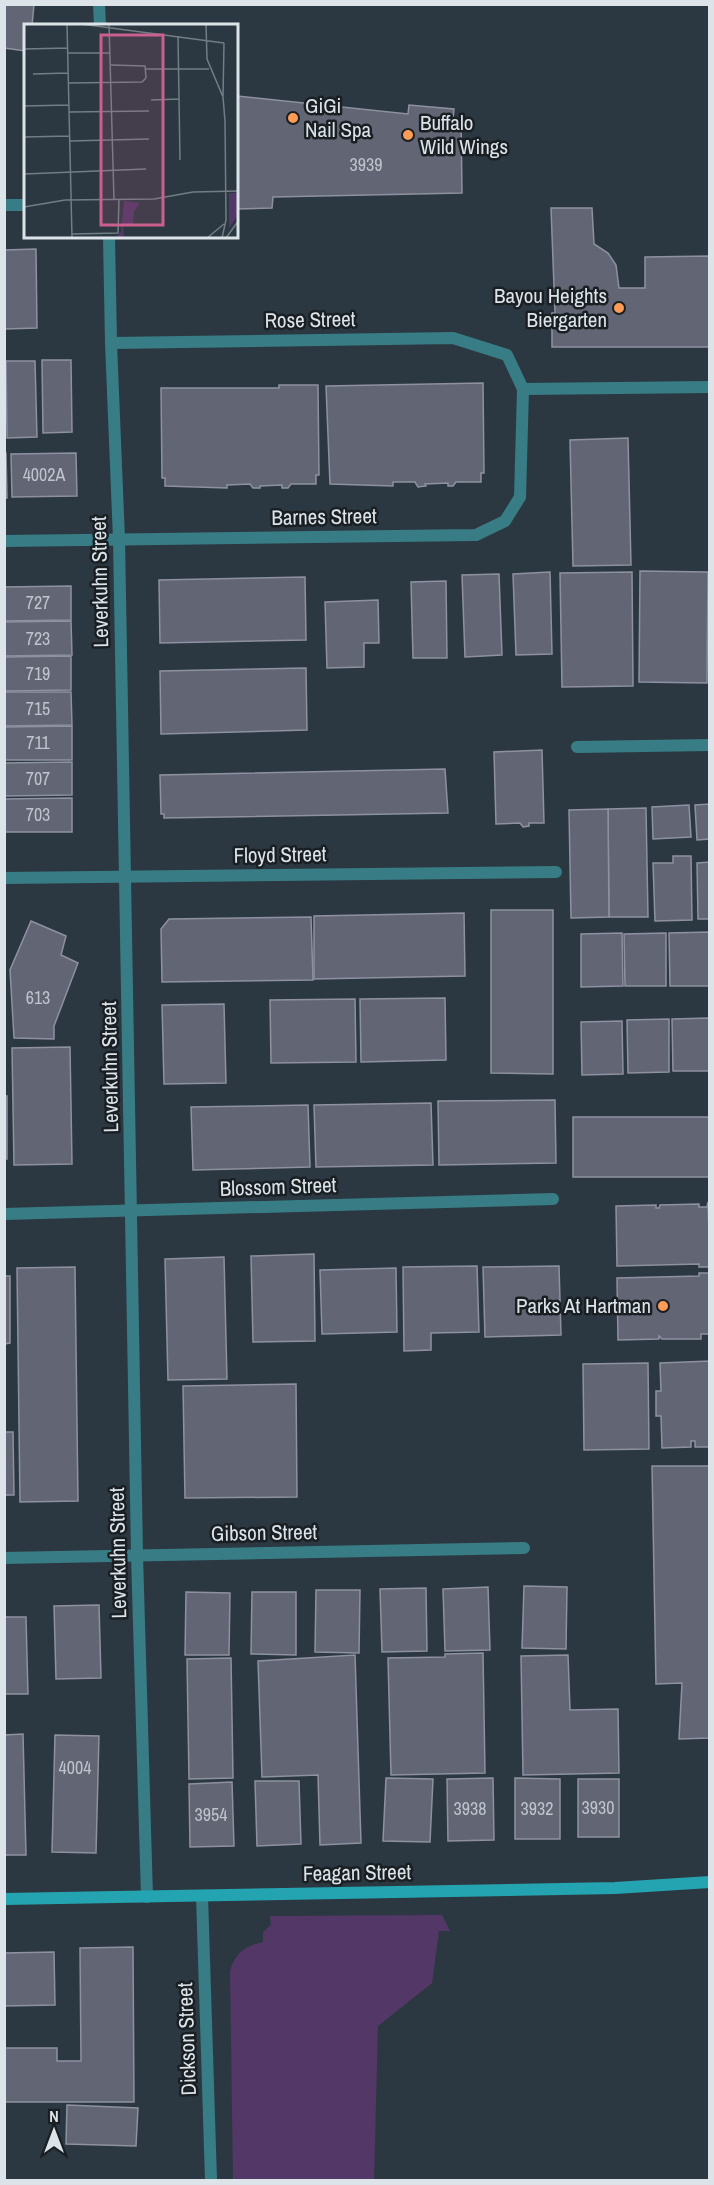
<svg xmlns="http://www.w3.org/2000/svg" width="714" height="2185" font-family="'Archivo Narrow',sans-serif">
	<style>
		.green { fill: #533767 }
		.building { fill: #626574; stroke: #8e91a0; stroke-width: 1.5 }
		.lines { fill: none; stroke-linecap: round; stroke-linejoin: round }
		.street { stroke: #387d85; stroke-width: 12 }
		.secondary { stroke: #23a4b0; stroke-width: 12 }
		.poi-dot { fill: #fd9c55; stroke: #191f23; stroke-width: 2 }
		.labels { text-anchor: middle; stroke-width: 5; stroke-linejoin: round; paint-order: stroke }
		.number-label { font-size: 18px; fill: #bec4cc }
		.poi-label { font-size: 21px; fill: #dce4ea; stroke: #191f23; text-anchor: start }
		.street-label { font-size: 21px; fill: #dce4ea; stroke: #191f23 }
		.inset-road { fill: none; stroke: #727d85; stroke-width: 1.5 }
		.view { fill: #cb5f8d; fill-opacity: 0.15; stroke: #cb5f8d; stroke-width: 3 }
		.inset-edge { fill: none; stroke: #dce4ea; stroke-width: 3 }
	</style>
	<rect width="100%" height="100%" fill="#2c3841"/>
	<path class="green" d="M442,1915L450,1931H439L432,1983L378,2026L374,2180H233L230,1971C235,1953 245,1946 263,1942V1932L271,1925L270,1916Z"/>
	<g class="building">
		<polygon points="4,4 34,4 32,26 26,26 26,51 4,48"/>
		<polygon points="237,96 408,114 409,105 454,109 453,119 461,118 462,193 273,197 272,208 237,209"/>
		<polygon points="551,208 592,208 594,244 608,253 616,265 619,288 645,288 645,257 710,256 710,347 552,347 552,313 555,313"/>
		<polygon points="36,249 37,328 5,329 4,250"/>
		<polygon points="42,360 71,360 72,432 43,433"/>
		<polygon points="6,361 35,361 37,437 7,438"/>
		<polygon points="483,383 484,473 481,473 481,482 456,482 453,486 448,486 448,483 425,484 426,486 418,487 415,482 393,482 393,486 330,484 326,386"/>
		<polygon points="279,385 318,385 319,475 316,475 316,484 291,484 288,488 282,488 282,485 260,486 260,488 253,488 250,484 227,485 227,488 165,486 165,478 162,478 161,388 279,388"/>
		<polygon points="628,438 631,565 573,566 570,440"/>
		<polygon points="4,453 6,453 7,498 4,498"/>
		<polygon points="76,453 77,496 12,497 11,454"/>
		<polygon points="640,571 708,572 707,683 639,682"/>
		<polygon points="550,572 552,654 516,655 513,574"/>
		<polygon points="632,572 633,686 562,687 560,573"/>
		<polygon points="499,574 502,655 465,657 462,575"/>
		<polygon points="305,577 306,640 160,643 159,580"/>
		<polygon points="446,581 447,658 413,658 411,582"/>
		<polygon points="71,586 71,620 4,621 4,587"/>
		<polygon points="378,600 379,643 364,643 364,667 327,668 325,602"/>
		<polygon points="71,621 72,655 4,656 4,622"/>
		<polygon points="71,656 71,690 4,691 4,657"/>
		<polygon points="306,668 307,730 161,734 160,671"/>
		<polygon points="4,692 71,692 72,725 4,726"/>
		<polygon points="72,726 72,760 4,760 4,727"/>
		<polygon points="542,750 544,823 529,823 529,826 523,827 520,823 496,824 494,752"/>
		<polygon points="72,762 72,795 4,796 4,763"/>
		<polygon points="445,769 448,813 164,818 164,814 161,814 160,775"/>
		<polygon points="72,798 72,832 4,832 4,799"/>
		<polygon points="710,804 710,839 697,840 695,805"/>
		<polygon points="689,805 691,837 653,839 652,807"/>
		<polygon points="646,808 648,917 609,917 608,809"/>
		<polygon points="608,809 609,917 571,918 569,810"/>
		<polygon points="673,856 691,856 692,920 655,921 653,863 673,863"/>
		<polygon points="710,862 710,919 698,919 697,863"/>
		<polygon points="491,910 553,910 553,1074 491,1073"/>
		<polygon points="464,913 465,976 314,979 314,916"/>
		<polygon points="311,917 313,980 162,982 161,929 169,919"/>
		<polygon points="31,921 66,936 61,955 78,963 54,1026 54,1039 14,1038 10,970"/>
		<polygon points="710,932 710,986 670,986 669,933"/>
		<polygon points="622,933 623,986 581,987 581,934"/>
		<polygon points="666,933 666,986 625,986 624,934"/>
		<polygon points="445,998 446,1060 361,1062 360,999"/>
		<polygon points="355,999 356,1062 271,1063 270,1000"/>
		<polygon points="224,1004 226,1083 164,1084 162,1005"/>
		<polygon points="710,1018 710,1071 673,1071 672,1019"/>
		<polygon points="669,1019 669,1072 628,1073 627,1020"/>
		<polygon points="622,1021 623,1074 582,1075 581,1022"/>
		<polygon points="70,1047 72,1164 14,1165 12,1048"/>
		<rect x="4" y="1096" width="3" height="63"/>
		<polygon points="555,1100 556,1163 439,1165 438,1101"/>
		<polygon points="431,1103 433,1165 316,1167 314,1105"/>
		<polygon points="308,1105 310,1167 193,1170 191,1107"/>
		<rect x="573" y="1117" width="137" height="60"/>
		<polygon points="708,1202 710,1267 699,1267 699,1264 617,1266 616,1206 656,1205 656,1208 659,1208 660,1205 699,1204 699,1207 707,1207"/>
		<polygon points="314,1254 315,1341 253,1342 251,1256"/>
		<polygon points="224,1257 227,1379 168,1380 165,1259"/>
		<polygon points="477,1266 479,1332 431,1333 431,1350 404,1351 403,1267"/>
		<polygon points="559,1266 561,1335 485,1337 483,1267"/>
		<polygon points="75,1267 78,1501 20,1502 17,1268"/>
		<polygon points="396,1268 397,1332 322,1334 320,1270"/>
		<polygon points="699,1273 710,1273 710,1334 701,1334 701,1339 662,1339 659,1336 659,1339 618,1340 617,1278 699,1276"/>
		<polygon points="4,1276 10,1276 10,1343 4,1344"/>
		<polygon points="710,1361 710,1447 695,1447 695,1441 691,1441 691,1447 662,1448 661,1416 656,1416 656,1391 661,1391 660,1363"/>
		<polygon points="648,1363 649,1449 584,1450 583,1364"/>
		<polygon points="296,1384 297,1497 185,1498 183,1386"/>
		<polygon points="4,1432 13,1432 14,1495 4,1495"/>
		<polygon points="652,1466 710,1466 710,1738 679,1739 682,1683 656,1684"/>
		<polygon points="524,1586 567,1587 566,1649 522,1648"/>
		<polygon points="488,1587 490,1650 445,1651 443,1589"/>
		<polygon points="426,1588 427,1651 382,1652 380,1589"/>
		<polygon points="316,1590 360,1590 359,1653 315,1652"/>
		<polygon points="186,1592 230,1593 229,1655 185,1655"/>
		<polygon points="252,1592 296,1592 296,1655 251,1654"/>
		<polygon points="99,1605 101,1678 56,1679 54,1606"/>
		<polygon points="4,1617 26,1617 28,1694 4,1694"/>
		<polygon points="483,1653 485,1773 391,1775 388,1658 445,1657 445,1654"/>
		<polygon points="355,1655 361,1843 320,1845 318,1775 262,1777 258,1661"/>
		<polygon points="568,1655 570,1710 618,1709 619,1773 523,1775 521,1656"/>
		<polygon points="231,1658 233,1778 189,1779 187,1659"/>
		<polygon points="23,1734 26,1855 4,1855 4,1735"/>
		<polygon points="55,1735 99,1736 96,1853 52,1852"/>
		<polygon points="386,1778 433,1779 430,1842 383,1841"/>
		<polygon points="493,1778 494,1840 448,1841 447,1779"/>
		<polygon points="515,1778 560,1779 560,1839 515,1839"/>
		<rect x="578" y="1779" width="41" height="58"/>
		<polygon points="255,1781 299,1781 301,1844 257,1846"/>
		<polygon points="232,1782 234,1846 190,1847 189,1784"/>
		<polygon points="133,1947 134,2102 4,2102 4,2048 57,2048 57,2061 81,2061 80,1948"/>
		<polygon points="54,1952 55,2005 4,2006 4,1953"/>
		<polygon points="67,2105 138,2108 136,2146 66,2144"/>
	</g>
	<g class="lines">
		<g class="street">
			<polyline points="99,4 100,26"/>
			<polyline points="4,205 26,205"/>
			<polyline points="109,237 111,343 119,539 137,1555 147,1897"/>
			<polyline points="523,389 710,387"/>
			<polyline points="4,541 476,535 505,521 520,497 523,389 507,355 453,338 111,343"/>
			<polyline points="577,747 710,745"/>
			<polyline points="4,878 556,872"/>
			<polyline points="4,1214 553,1199"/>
			<polyline points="4,1558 524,1548"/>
			<polyline points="202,1896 211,2180"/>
		</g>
		<polyline class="secondary" points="4,1899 615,1888 710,1882"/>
	</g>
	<g class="poi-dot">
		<circle cx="293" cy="118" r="6"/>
		<circle cx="408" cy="135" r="6"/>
		<circle cx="619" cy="308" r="6"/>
		<circle cx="663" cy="1306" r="6"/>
	</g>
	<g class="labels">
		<g class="number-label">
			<text x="366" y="171">3939</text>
			<text x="44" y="481">4002A</text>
			<text x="38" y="609">727</text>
			<text x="38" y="645">723</text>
			<text x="38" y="680">719</text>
			<text x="38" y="715">715</text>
			<text x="38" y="749">711</text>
			<text x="38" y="785">707</text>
			<text x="38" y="821">703</text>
			<text x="38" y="1004">613</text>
			<text x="75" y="1774">4004</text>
			<text x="598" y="1814">3930</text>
			<text x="470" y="1815">3938</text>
			<text x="537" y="1815">3932</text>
			<text x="211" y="1821">3954</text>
		</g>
		<g class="poi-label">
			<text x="305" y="113">GiGi<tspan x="305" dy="24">Nail Spa</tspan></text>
			<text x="420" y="130">Buffalo<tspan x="420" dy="24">Wild Wings</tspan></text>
			<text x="607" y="303" text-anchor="end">Bayou Heights<tspan x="607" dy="24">Biergarten</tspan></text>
			<text x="651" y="1313" text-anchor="end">Parks At Hartman</text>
		</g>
		<g class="street-label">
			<text transform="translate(310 320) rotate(-1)" y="7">Rose Street</text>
			<text transform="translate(324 517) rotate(-1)" y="7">Barnes Street</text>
			<text transform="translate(100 582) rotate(-91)" y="7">Leverkuhn Street</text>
			<text transform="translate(280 855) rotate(-1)" y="7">Floyd Street</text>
			<text transform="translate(110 1067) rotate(-91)" y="7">Leverkuhn Street</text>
			<text transform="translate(278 1187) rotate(-2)" y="7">Blossom Street</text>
			<text transform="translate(264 1533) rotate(-1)" y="7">Gibson Street</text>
			<text transform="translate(118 1553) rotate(-91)" y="7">Leverkuhn Street</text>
			<text transform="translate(357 1873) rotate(-1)" y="7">Feagan Street</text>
			<text transform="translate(187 2039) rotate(-92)" y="7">Dickson Street</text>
		</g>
	</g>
	<g transform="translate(24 24)">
		<rect width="214" height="214" fill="#2c3841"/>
		<path d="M205,169H214V191L205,204ZM100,177L116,179L110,187L109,201H99L100,214H91L97,208Z" fill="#533767"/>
		<path class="inset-road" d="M43,0L48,214M57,0L200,19M85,0L90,176M182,0L183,35L199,73L201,97L202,196L198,214M154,12L156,136M0,25L44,24M44,29H86M122,45H185M9,50L44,49M45,59L118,58L122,54L121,42L87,41M199,72L200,19M127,76L155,75M0,82L45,81M45,88L125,87M0,113L46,112M46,117L125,115M0,150L122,145M0,183L41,176L130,175L169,168L215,167M48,210L94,209L95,175M183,214L200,200M202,214L215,196"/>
		<path class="view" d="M77,11H139V201H77Z"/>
		<rect width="214" height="214" class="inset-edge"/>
	</g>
	<rect width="714" height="2185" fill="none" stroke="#dce4ea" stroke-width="12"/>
	<g transform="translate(54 2131)" stroke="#191f23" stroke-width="4.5" paint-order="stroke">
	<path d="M0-4.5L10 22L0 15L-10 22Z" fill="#dce4ea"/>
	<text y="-9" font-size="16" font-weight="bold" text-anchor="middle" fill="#dce4ea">N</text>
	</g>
</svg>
